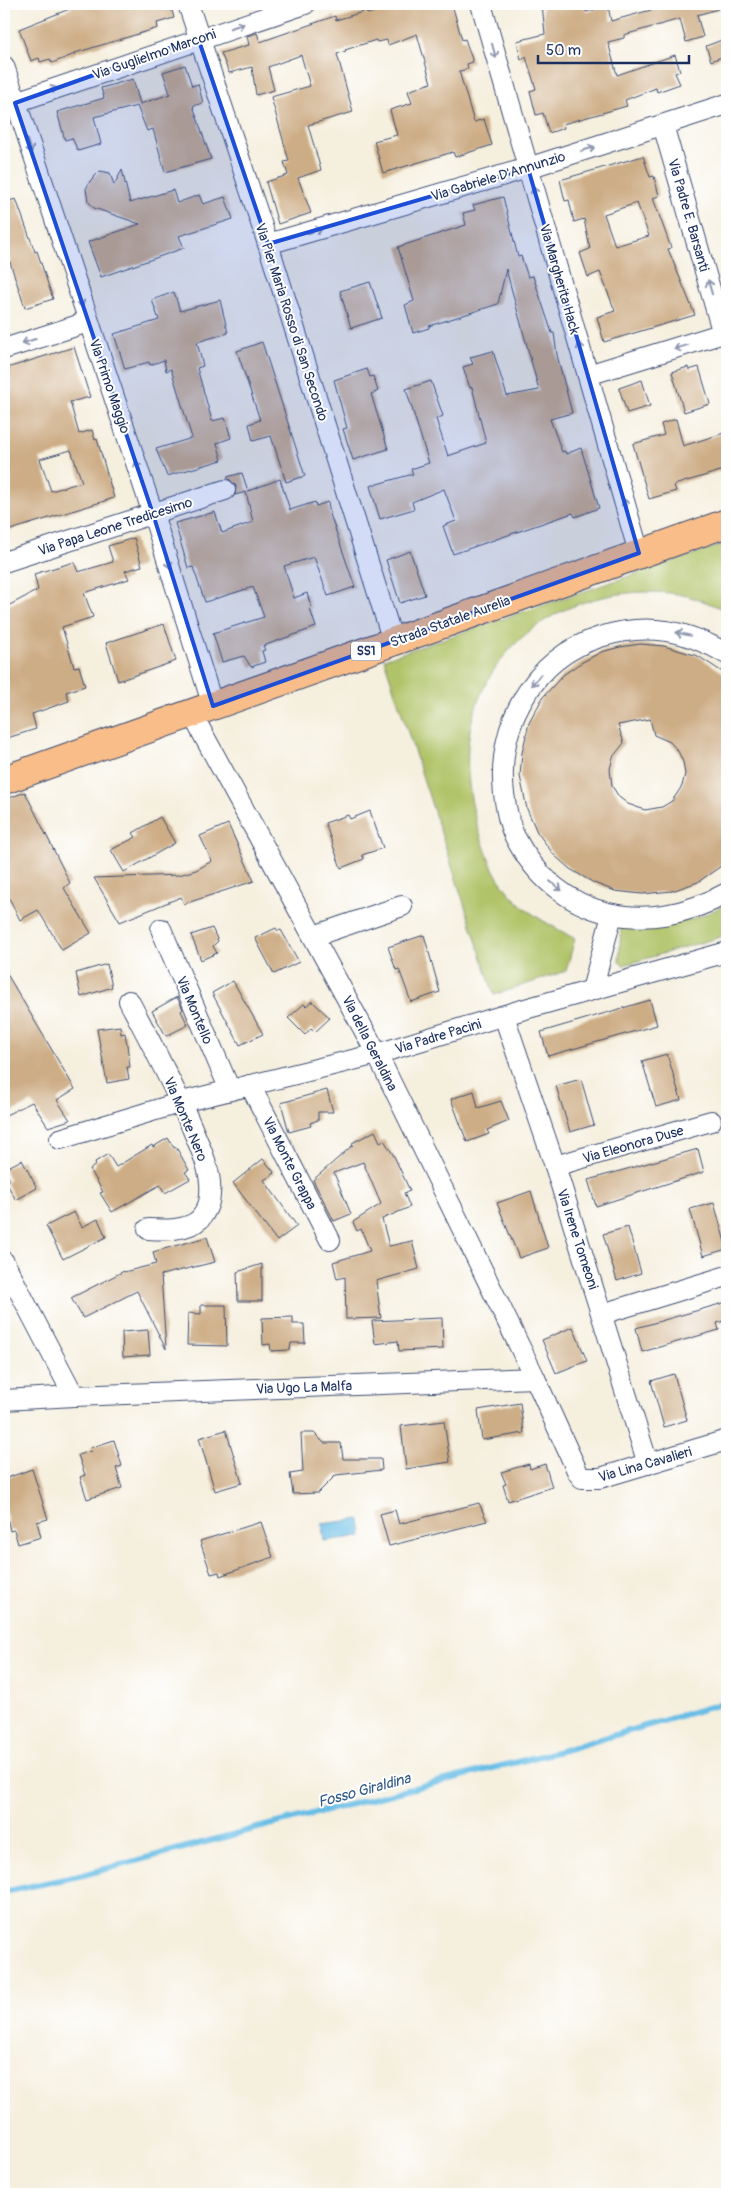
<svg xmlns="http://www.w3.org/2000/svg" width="731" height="2198" font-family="Pangolin,sans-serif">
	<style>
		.green { fill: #b0c367; stroke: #667962 }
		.water { fill: #69bee6; stroke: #4276a2 }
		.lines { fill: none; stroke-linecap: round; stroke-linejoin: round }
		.stream { stroke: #69bee6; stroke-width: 6 }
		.building { fill: #cdad86; fill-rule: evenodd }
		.street-casing { stroke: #3c4c71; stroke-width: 22 }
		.primary-casing { stroke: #3c4c71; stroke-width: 30 }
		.street { stroke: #fff; stroke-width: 20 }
		.primary { stroke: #f8bd89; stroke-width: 28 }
		.oneway { stroke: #8d97ae }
		.marked { fill: #1d4ed8; fill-opacity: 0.2; stroke: #1d4ed8; stroke-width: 4; stroke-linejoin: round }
		.labels { text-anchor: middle; stroke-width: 4; stroke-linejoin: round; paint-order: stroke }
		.shield { fill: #fff; stroke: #5f6d8e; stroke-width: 1 }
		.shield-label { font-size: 12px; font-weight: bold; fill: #1b2f5e }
		.street-label { font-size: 14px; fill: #1b2f5e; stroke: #fff }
		.water-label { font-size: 15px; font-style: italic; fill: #325a87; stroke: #fff }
	</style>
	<rect width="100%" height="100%" fill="#fff"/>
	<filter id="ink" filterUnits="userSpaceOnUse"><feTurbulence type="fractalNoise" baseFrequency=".02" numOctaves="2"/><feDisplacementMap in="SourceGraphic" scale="10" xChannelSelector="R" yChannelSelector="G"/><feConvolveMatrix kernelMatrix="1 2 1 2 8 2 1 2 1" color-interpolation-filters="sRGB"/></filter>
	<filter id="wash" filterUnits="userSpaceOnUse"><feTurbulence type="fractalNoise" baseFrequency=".0096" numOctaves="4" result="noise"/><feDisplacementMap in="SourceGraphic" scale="20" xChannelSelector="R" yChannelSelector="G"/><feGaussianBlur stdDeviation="1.12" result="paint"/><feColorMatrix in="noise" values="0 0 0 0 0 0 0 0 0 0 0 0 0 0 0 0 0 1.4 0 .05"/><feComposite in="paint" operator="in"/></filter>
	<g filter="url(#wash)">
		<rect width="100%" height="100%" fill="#f5efde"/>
		<g class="green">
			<path d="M727,543V611C710,603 689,595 670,593C586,585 504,625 476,707C462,747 467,795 480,834C490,862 493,876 515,899C531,916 555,927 575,939L566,971L494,995L384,659Z"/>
			<path d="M727,903V935L624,965L619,962L621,926C663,924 690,926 727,903Z"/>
		</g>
		<polygon class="water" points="360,1519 362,1536 324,1541 322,1524"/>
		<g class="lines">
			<polyline class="stream" points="4,1892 83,1875 265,1826 564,1750 727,1702"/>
		</g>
		<g id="blocks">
			<g class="building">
				<polygon points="70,4 170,4 174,18 157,23 158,28 75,53 75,54 52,63 50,59 40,62 39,58 31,61 19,29 72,8"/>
				<polygon points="401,4 452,4 462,40 465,39 473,62 467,64 468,69 459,71 474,122 484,119 492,145 455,157 453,152 383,173 374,141 397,135 390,110 412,103 408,91 431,83 417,34 388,45 387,40 377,42 376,40 345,50 346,51 337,54 353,112 308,125 321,170 298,178 311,213 278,224 266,182 288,175 284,162 289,161 271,97 310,86 301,55 268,67 274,90 256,95 252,67 229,73 221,53 249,45 247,36 257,33 260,42 335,16 336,20 366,11 367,14"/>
				<polygon points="542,4 585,4 586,12 608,6 611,21 651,10 649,4 718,4 718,9 697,15 703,37 686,42 680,19 624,35 624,38 608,42 617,75 675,55 680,71 675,73 680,84 657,92 656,88 625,100 627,106 563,124 564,128 549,133 543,113 536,115 530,91 536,89 526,57 521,60 517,41 545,34"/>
				<polygon points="727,38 727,55 711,61 706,46"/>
				<polygon points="185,65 192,86 198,84 203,103 193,106 211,159 165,172 153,129 147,131 137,106 94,117 101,144 78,151 72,138 65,140 57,112 104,98 101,88 133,79 140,104 170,94 163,72"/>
				<path d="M643,156L650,177L654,176L659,196L653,198L671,248L668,249L695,315L604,342L597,317L615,311L600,272L588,277L580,253L590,249L584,219L574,222L569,200L565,201L560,180ZM637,203L649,236L615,246L604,214Z"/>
				<polygon points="122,170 130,203 173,190 177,203 199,195 203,204 225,197 233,219 179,236 184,248 101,277 88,242 140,224 94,208 88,201 86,189 90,181 100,171 110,173 114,185"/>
				<polygon points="503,197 518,257 521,256 528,277 533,276 552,333 554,333 557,355 572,413 550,419 562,452 565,451 566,454 581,448 599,508 575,517 573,513 552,520 453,554 443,526 456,521 444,489 412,502 414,509 380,519 370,486 413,474 411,469 429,463 406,389 431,381 443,416 436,419 448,456 486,443 472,387 470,388 463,367 473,364 470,357 493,351 507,396 539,390 506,269 498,304 429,326 429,328 413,333 405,305 414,301 398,247 466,225 463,213 475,210 473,205"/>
				<polygon points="16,199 35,252 37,251 53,299 25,308 8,256 4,257 4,202"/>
				<polygon points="370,282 382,318 351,328 340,291"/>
				<polygon points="174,292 180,311 220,300 228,333 197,342 203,366 197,368 212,421 225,418 231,438 217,443 222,460 167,476 156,449 192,438 171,369 166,371 164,360 150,365 149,362 125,369 114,334 159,320 152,300"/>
				<polygon points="262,342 305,476 286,482 271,436 253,441 249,424 260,420 237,351"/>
				<path d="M74,347L90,397L70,402L79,434L92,430L95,440L97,439L114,498L4,532V369ZM71,450L82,482L51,491L40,459Z"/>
				<polygon points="688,367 689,370 699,367 710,404 684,412 672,372"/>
				<polygon points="367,369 370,377 373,376 378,391 371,394 388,449 353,460 343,429 347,428 334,380"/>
				<polygon points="642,380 650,406 627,413 619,388"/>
				<polygon points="676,419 683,446 727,432 727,469 674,485 676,491 649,499 633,444 664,435 661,424"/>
				<polygon points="242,473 248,491 280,479 290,510 315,502 316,506 328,502 330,514 355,587 328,596 314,557 284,566 294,598 307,593 311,607 310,609 316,627 263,646 265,650 262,651 265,662 251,667 244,656 222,662 213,633 264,617 253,587 205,602 193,567 188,568 175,523 215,512 222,533 253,522 246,492 235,495 236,486 227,477"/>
				<polygon points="134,538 142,566 125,571 129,579 84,593 93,617 62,627 74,667 79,666 85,686 66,692 69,701 32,714 36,729 4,739 4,608 38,590 34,574 74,562 78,572 113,562 108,546"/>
				<polygon points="410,551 425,595 400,603 386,560"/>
				<polygon points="164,624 176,661 118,681 106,643"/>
				<path d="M640,644L664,646L698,656L727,675V862L698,882L672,891L642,894L615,891L594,883L570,869L554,855L537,832L527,809L520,776L522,753L529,723L543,697L563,675L579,664L601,652L620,647ZM650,719L654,735L670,742L678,751L683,762L685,774L682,786L672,801L662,807L645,810L628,804L619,797L612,786L610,769L613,757L624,743L618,725Z"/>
				<polygon points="25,792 70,883 64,888 91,933 62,950 38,910 20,920 4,888 4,800"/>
				<polygon points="370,811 383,848 362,855 364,859 341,868 325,823 348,815 350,819"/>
				<polygon points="160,817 175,843 124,872 111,850 136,837 133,833"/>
				<polygon points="228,824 254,881 184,904 181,897 120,922 94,878 179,875 196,870 212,861 200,836"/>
				<polygon points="212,928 218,941 213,946 217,953 201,960 191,935"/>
				<polygon points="276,928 278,931 281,930 299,962 274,974 255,938"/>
				<polygon points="424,935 440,992 411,1002 399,969 396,970 388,947"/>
				<polygon points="107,964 112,987 81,997 76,973"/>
				<polygon points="4,969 75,1089 57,1100 70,1120 48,1127 32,1102 4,1116"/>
				<polygon points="233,981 263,1034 240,1045 212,993"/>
				<polygon points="177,997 183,1009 181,1011 188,1025 166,1036 152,1011"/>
				<polygon points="650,1000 657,1025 548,1056 541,1032"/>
				<polygon points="312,1001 330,1018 315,1032 311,1028 305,1035 288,1018 304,1004 306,1006"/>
				<polygon points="120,1026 121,1034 125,1033 127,1045 130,1067 127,1067 129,1079 107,1083 97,1029"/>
				<polygon points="667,1054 681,1100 656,1107 642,1061"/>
				<polygon points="581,1079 594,1125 570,1132 556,1086"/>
				<polygon points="327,1090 333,1112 318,1112 318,1120 310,1123 311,1126 289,1132 281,1103"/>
				<polygon points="474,1091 478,1108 501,1101 509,1121 487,1130 489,1134 467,1142 451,1099"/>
				<polygon points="375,1131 380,1142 384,1140 394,1156 410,1191 404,1193 410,1207 382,1219 389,1246 412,1241 419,1269 376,1281 381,1318 346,1319 345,1277 337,1279 333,1262 370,1251 361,1229 357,1231 353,1222 381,1204 363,1162 334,1173 351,1214 334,1221 313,1180 353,1145 352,1143"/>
				<polygon points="168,1138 174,1148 176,1147 189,1170 185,1172 190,1179 165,1193 160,1185 112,1212 100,1193 103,1192 90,1169 96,1165 95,1162 108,1154 116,1167 152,1145 153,1147"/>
				<polygon points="698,1149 704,1172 596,1206 588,1180"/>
				<polygon points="263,1159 275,1173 264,1180 297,1226 277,1241 233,1183"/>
				<polygon points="22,1160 37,1188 16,1200 6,1182 10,1180 4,1169"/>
				<polygon points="531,1191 548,1248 519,1258 497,1203"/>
				<polygon points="714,1203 727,1249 703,1256 690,1209"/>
				<polygon points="74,1212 82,1227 98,1219 106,1237 63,1259 46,1226"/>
				<polygon points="628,1227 641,1273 617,1281 603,1234"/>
				<polygon points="207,1237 215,1262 161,1275 166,1349 137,1291 83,1318 71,1298 124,1271 124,1272 156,1264 153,1252"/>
				<polygon points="262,1264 262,1301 238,1301 237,1272"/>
				<polygon points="727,1302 727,1320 717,1323 719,1330 642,1352 636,1328"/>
				<polygon points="201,1305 226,1305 227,1346 187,1345 188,1313 201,1314"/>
				<polygon points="293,1317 293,1324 304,1324 305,1343 291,1343 290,1350 271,1351 270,1344 263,1345 262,1318"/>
				<polygon points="442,1318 443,1349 399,1351 398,1341 375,1344 372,1321"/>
				<polygon points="573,1327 587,1361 556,1373 542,1340"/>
				<polygon points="148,1330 150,1355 123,1357 122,1332"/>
				<polygon points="674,1374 687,1420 664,1427 651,1381"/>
				<polygon points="520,1403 524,1433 482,1440 478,1410"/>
				<polygon points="444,1421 450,1462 406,1469 401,1426"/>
				<polygon points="226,1430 242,1483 215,1491 199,1438"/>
				<polygon points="301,1433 314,1433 324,1443 341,1443 343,1459 381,1459 382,1470 336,1475 318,1493 293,1494 290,1474 303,1472"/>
				<polygon points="114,1440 122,1466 116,1468 122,1488 87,1499 80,1477 85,1475 78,1455 91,1451 90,1448"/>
				<polygon points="529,1464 530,1469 545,1464 552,1487 508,1501 503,1485 506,1484 501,1472"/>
				<polygon points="32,1469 48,1519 37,1522 41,1537 18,1544 14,1530 10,1531 4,1503 4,1479"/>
				<polygon points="479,1503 487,1521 389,1546 380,1514 395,1510 399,1524"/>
				<polygon points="261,1522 273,1557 220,1576 219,1572 211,1574 200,1541"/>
			</g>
		</g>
	</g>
	<g filter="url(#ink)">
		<use href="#blocks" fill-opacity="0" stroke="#3c4c71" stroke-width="1"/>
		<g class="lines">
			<g class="street-casing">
				<g id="street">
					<polyline points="188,4 268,244 393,641"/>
					<polyline points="481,4 639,553"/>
					<polyline points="4,66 153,514 213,706"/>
					<polyline points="4,106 305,4"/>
					<polyline points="663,125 723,334"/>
					<polyline points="268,244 528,168 727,104"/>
					<polyline points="4,349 88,322"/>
					<polyline points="588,375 727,332"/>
					<polyline points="4,562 225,490"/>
					<path d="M727,654C686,630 647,622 600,637C533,658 496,726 504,794C506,808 508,822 514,835C557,921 647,937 727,893"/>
					<polyline points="192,714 377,1054 535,1378 578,1473 582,1478 600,1478 727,1440"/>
					<polyline points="161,929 230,1090"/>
					<polyline points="314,936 402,906"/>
					<polyline points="592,990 612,915"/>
					<path d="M129,1001C152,1045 176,1089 195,1135C203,1154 212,1174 210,1194C210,1203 205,1213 200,1219C187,1231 164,1230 148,1229"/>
					<polyline points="504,1016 555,1166 648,1464"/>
					<polyline points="250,1085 330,1240"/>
					<polyline points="60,1139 182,1102 377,1054 518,1011 727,952"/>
					<polyline points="555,1166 711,1121"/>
					<polyline points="4,1262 74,1396 535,1378"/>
					<polyline points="602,1314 727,1276"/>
					<polyline points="4,1400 74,1396"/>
				</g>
			</g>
			<g class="primary-casing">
				<polyline id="primary" points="4,780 727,523"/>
			</g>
			<use href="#street" class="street"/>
			<use href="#primary" class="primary"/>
		</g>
		<defs><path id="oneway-shaft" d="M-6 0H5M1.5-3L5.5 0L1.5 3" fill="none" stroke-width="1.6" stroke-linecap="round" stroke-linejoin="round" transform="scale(1.25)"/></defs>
		<g class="oneway">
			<use href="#oneway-shaft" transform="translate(237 26) rotate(-18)"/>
			<use href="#oneway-shaft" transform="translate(494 51) rotate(74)"/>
			<use href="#oneway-shaft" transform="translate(50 90) rotate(-19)"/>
			<use href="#oneway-shaft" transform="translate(29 146) rotate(72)"/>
			<use href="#oneway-shaft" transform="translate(588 149) rotate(-17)"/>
			<use href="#oneway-shaft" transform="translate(535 194) rotate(-106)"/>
			<use href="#oneway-shaft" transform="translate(315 231) rotate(-17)"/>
			<use href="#oneway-shaft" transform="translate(710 287) rotate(-106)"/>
			<use href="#oneway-shaft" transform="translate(80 300) rotate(72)"/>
			<use href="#oneway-shaft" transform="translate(29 341) rotate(162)"/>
			<use href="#oneway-shaft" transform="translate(681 347) rotate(163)"/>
			<use href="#oneway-shaft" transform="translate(581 350) rotate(-106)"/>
			<use href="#oneway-shaft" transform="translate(138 468) rotate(-109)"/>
			<use href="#oneway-shaft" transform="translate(626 506) rotate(-106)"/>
			<use href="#oneway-shaft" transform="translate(168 561) rotate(73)"/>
			<use href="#oneway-shaft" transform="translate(683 634) rotate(-167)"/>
			<use href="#oneway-shaft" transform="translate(536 680) rotate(130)"/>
			<use href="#oneway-shaft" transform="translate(556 886) rotate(38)"/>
		</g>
	</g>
	<path class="marked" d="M198,38L268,244L528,168L639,553L213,706L153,514L15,103Z"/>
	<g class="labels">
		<rect class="shield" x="351" y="641.5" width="30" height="19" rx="4"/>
		<g class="shield-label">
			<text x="366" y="655">SS1</text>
		</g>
		<g class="street-label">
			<text transform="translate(154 54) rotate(-19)" y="5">Via Guglielmo Marconi</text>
			<text transform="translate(498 176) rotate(-17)" y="5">Via Gabriele D'Annunzio</text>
			<text transform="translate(689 215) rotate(74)" y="5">Via Padre E. Barsanti</text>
			<text transform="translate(560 279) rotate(74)" y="5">Via Margherita Hack</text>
			<text transform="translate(292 322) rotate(72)" y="5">Via Pier Maria Rosso di San Secondo</text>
			<text transform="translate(110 386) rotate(71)" y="5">Via Primo Maggio</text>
			<text transform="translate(115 526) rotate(-18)" y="5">Via Papa Leone Tredicesimo</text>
			<text transform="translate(450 621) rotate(-20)" y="5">Strada Statale Aurelia</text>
			<text transform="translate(195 1010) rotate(67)" y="5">Via Montello</text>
			<text transform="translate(438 1036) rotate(-17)" y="5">Via Padre Pacini</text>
			<text transform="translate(370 1043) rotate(63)" y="5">Via della Geraldina</text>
			<text transform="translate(186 1119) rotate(67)" y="5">Via Monte Nero</text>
			<text transform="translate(633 1144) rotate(-16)" y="5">Via Eleonora Duse</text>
			<text transform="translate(290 1163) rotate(63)" y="5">Via Monte Grappa</text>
			<text transform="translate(578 1239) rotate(72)" y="5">Via Irene Tomeoni</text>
			<text transform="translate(304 1387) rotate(-2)" y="5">Via Ugo La Malfa</text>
			<text transform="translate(645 1464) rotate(-16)" y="5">Via Lina Cavalieri</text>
		</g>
		<g class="water-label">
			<text transform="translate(364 1790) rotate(-15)" y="5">Fosso Giraldina</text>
		</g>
	</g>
	<rect width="731" height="2198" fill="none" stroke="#fff" stroke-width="20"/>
	<path d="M538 55v8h151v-8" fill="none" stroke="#1b2f5e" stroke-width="2.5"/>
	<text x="546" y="55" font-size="15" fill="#1b2f5e" stroke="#ffffff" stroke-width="4" paint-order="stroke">50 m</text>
</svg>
